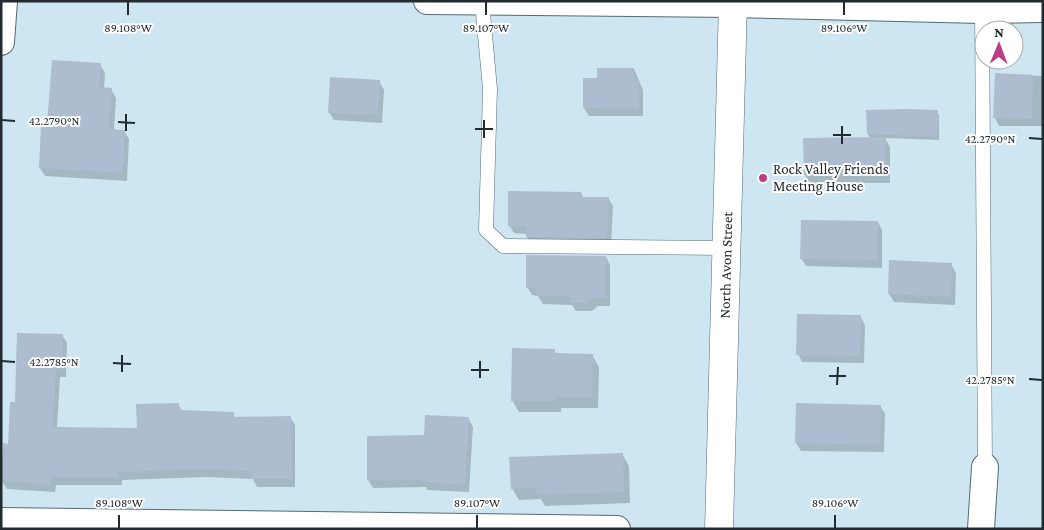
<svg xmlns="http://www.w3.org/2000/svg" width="1044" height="530" font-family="'Crimson Pro',serif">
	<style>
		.shadow { fill: #0003 }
		.building { fill: #adbcce }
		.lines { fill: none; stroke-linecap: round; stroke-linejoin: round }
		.service-casing { stroke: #546a74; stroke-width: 15 }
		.minor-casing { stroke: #546a74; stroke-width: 28 }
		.tertiary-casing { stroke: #546a74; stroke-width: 29 }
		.service { stroke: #fff; stroke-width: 14 }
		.minor { stroke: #fff; stroke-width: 26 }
		.tertiary { stroke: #fff; stroke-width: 28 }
		.ticks { fill: none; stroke: #222b30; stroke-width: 2 }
		.poi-dot { fill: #bc3c87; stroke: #fff; stroke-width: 2 }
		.labels { text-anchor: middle; stroke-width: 4; stroke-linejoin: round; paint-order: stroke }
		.poi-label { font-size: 15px; fill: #222b30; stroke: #fff; text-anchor: start }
		.street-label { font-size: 15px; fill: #222b30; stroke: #fff }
		.ticks-label { font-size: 12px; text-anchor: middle; fill: #222b30; stroke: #fff; stroke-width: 4; stroke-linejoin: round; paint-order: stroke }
	</style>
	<rect width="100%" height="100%" fill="#cee6f2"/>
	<g class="shadow">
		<polygon points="100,65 105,73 104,89 111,89 116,98 114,130 124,131 129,139 127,181 45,176 40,168 48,127"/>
		<polygon points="634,69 643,90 643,116 589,116 584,108 584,79 598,79"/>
		<polygon points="996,75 1043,76 1043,126 999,126 995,118"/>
		<polygon points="379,81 384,90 382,123 334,120 329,112"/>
		<polygon points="867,111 937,112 939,115 939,140 885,138 890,147 890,183 810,183 805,175 805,140 870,139 868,134"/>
		<polygon points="581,193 583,198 608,198 613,206 611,246 532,245 527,237 527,234 514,233 509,225"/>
		<polygon points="878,222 882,230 882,268 806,266 801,258"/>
		<polygon points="606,257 610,265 610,306 598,306 592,311 576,311 572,305 543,304 538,296 532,295 527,287"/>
		<polygon points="891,262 951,264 956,273 955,305 894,302 889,294"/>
		<polygon points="860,316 865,325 864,363 802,362 798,354"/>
		<polygon points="62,335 67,343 66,377 60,377 57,428 138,429 178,404 182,411 233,413 235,418 290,417 295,425 295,487 257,487 253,479 207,477 122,480 122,485 56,485 55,492 7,489 2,481 16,403"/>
		<polygon points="554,350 556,354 592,355 599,367 598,408 561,408 561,412 519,412 512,400"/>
		<polygon points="880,406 885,414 884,452 801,451 796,443"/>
		<polygon points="468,418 473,427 469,492 427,490 426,487 373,488 368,480 425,437"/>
		<polygon points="622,454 629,466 630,503 545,506 541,499 519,500 512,488"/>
	</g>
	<g class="building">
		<polygon points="52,60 101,63 99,87 112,88 109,129 125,130 123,173 39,168 41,125 47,125"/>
		<polygon points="597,68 634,68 634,81 639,80 639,109 583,108 583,78 597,78"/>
		<polygon points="995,73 1033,75 1032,119 993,118"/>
		<polygon points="330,77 380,80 378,115 328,113"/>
		<polygon points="907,109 938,110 937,137 867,134 866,110"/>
		<polygon points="886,137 886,175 804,175 803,138"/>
		<polygon points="508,191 581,192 581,197 609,197 607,238 526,237 526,226 508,226"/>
		<polygon points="801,220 878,221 878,260 800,259"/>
		<polygon points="526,255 606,256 606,298 593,298 588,303 570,303 570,297 537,296 536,288 526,288"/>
		<polygon points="889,260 952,263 951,297 888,294"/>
		<polygon points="797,314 861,315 860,356 796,355"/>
		<polygon points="17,333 63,334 62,369 56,369 53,427 137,428 136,404 179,403 179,410 234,412 233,417 291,416 292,479 251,479 251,471 202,469 118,472 118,478 51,477 51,485 1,481 3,443 8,444 10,402 15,402"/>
		<polygon points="512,348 555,349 555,353 593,354 592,397 555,397 555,401 511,401"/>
		<polygon points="796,403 881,405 880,445 795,443"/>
		<polygon points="425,415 469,417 465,485 421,482 422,480 367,480 367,436 424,435"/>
		<polygon points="623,453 624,492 537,495 536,488 511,489 509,457"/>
	</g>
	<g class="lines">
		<g class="service-casing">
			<g id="service">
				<polyline points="482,2 490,89 486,230 503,246 727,248"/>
				<polyline points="982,4 985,467"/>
			</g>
		</g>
		<g class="minor-casing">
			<g id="minor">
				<polyline points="427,1 733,4 982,10 1043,9"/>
				<polyline points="1,42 4,1"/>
				<polyline points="1,521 617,529"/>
				<polyline points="981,529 985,467"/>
			</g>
		</g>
		<g class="tertiary-casing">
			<g id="tertiary">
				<path id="s1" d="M719,529L733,1"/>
			</g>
		</g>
		<use href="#service" class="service"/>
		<use href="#minor" class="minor"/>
		<use href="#tertiary" class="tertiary"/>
	</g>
	<path class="ticks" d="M128,15V2M486,15V2M844,15V2M2,120L15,121M118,122L135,123M475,129H493M126,131V114M833,135H851M484,138V120M1029,138L1042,139M842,144V126M2,361L15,362M113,363L131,364M471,370H489M122,372V355M829,376H846M480,378V361M1029,379L1042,380M837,385L838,367M119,528V515M477,528V515M835,528V515"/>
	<circle class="poi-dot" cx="763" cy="178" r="5"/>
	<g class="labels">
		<g class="poi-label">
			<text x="773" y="174">Rock Valley Friends<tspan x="773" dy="17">Meeting House</tspan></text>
		</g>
		<g class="street-label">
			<text dy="5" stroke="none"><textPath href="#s1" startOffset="264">North Avon Street</textPath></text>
		</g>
	</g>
	<g class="ticks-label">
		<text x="128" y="32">89.108°W</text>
		<text x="486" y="32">89.107°W</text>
		<text x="844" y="32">89.106°W</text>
		<text x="54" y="125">42.2790°N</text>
		<text x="990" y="143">42.2790°N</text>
		<text x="54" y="366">42.2785°N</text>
		<text x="990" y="384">42.2785°N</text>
		<text x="119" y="507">89.108°W</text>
		<text x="477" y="507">89.107°W</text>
		<text x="835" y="507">89.106°W</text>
	</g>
	<rect width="1044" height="530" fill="none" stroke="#222b30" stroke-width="5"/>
	<g transform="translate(999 45) rotate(1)"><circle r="24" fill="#ffffff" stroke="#a7aaac"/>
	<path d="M0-4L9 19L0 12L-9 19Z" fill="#bc3c87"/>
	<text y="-8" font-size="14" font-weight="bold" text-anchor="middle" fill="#222b30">N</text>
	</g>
</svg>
